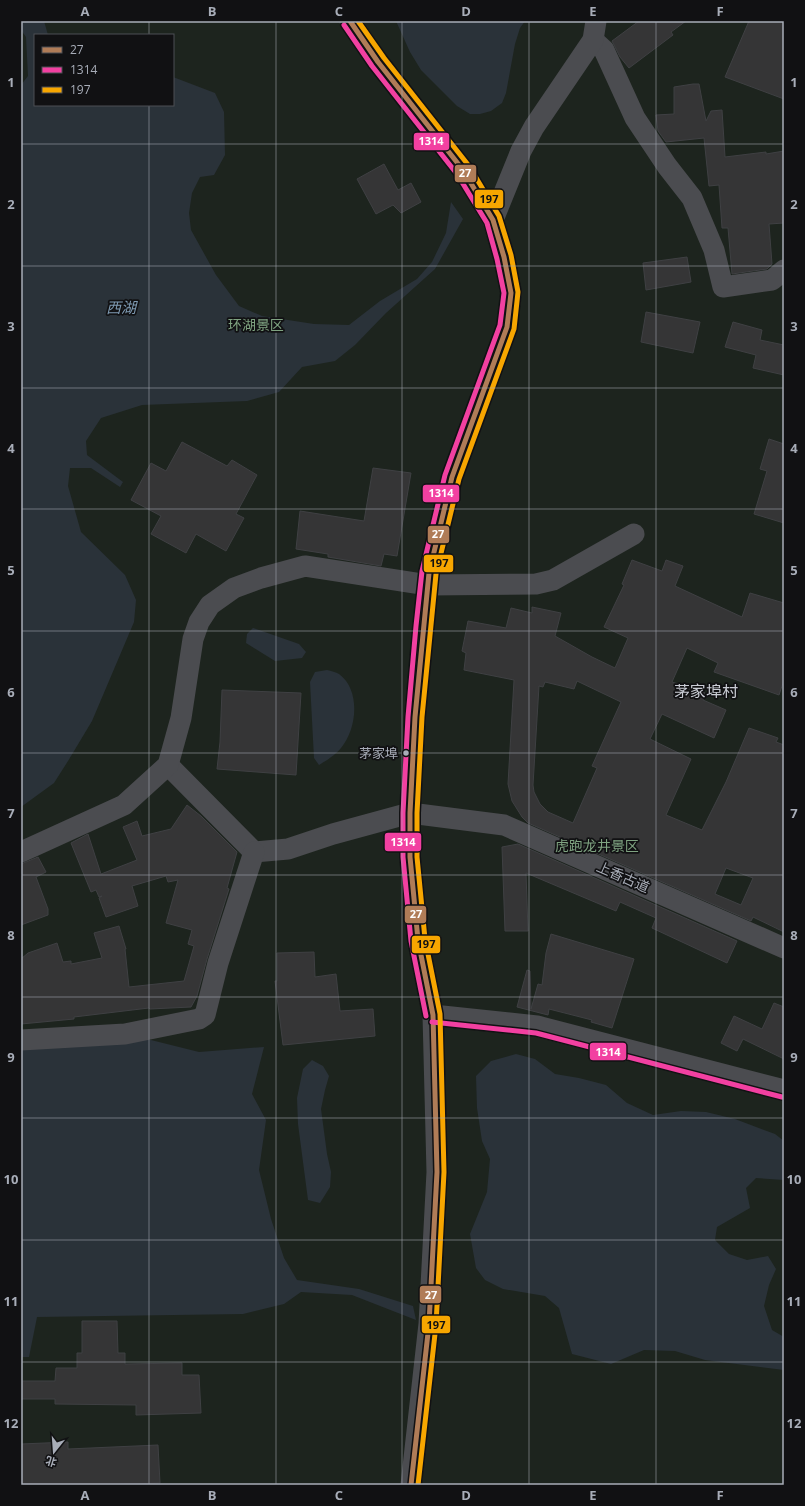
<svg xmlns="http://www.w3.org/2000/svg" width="805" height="1506" font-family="'Open Sans','Noto Sans SC',sans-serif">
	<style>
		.green { fill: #1d241e; fill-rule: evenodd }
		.water { fill: #2a3239 }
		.building { fill: #353536; stroke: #3f4043; fill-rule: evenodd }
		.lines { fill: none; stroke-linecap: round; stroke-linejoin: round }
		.minor { stroke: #4b4c50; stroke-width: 21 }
		.bus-1-casing { stroke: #111113; stroke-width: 8 }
		.bus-2-casing { stroke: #111113; stroke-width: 8 }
		.bus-3-casing { stroke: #111113; stroke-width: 8 }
		.bus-1 { stroke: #b07c57; stroke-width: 5 }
		.bus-2 { stroke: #f240a1; stroke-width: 5 }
		.bus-3 { stroke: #f7a600; stroke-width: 5 }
		.grid { fill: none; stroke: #a8adb8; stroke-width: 1; stroke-opacity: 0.55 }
		.bus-dot { fill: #a8adb8; stroke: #111113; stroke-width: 1.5 }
		.labels { text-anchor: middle; stroke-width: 3.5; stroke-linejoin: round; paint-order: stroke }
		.bus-label { font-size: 13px; fill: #a8adb8; stroke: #111113; text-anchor: end }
		.park-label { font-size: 14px; fill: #7fa381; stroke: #111113 }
		.street-label { font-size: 14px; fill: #a8adb8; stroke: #111113 }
		.water-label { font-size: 15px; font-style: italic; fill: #7f9bb3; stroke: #111113 }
		.quarter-label { font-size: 16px; fill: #c9ccd4; stroke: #111113 }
		.line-badge { stroke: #111113; stroke-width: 1.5 }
		.badge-label { font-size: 11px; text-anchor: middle; font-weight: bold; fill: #fff }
		.pale-badge-label { font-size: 11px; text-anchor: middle; font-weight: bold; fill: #111 }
		.neatline { fill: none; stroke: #a8adb8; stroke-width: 1.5 }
		.grid-label { font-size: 13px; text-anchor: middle; font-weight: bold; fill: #a8adb8 }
	</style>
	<rect width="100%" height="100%" fill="#171717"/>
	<path class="green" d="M21,21H784V1485H21ZM35,35H173V105H35Z"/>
	<g class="water">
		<polygon points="21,21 44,21 48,35 35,35 35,105 173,105 173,77 215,93 224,112 225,155 214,175 200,177 192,193 189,213 191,230 216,275 239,306 262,316 314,324 349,325 380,301 417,279 432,262 446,233 451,202 463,219 435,269 386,313 355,345 335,361 302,367 279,392 247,401 142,405 101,418 86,441 87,455 123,482 120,487 91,468 70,468 68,486 81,532 125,575 136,600 134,622 92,721 68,761 54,783 21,807 21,85 28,76 26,37 21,30"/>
		<polygon points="396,21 525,21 520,28 515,44 506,93 502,103 491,111 480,114 470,114 457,106 421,70 410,52"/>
		<polygon points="253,628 299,644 306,652 302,658 275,661 246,643 247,634"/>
		<path d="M327,670C331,671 336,672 339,674C361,690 357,729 341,748C334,756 327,760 319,765L314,758L310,682L315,672Z"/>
		<polygon points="143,1038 199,1052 264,1047 252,1094 266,1120 259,1170 271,1219 284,1258 297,1280 359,1289 413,1306 416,1320 352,1295 301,1292 284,1304 243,1314 37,1317 29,1357 21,1357 21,1046"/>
		<polygon points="516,1054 535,1059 555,1074 579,1078 606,1085 627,1103 653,1115 681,1111 706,1112 735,1119 775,1134 784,1141 784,1180 756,1178 746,1188 750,1208 717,1227 715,1240 729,1254 747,1260 768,1256 776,1269 769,1285 764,1306 772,1330 784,1337 784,1370 705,1360 675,1351 644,1350 611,1364 572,1354 559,1308 545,1296 503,1289 485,1280 476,1268 470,1234 487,1192 490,1159 482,1141 477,1108 476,1076 491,1061"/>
		<polygon points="312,1060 323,1066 329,1076 325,1090 321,1109 327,1154 331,1172 330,1187 320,1203 308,1200 298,1124 297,1098 303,1069"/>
	</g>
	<g class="building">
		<polygon points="639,21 686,21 671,32 673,35 629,68 620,57 612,41"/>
		<polygon points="749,21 784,21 784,99 725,77"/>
		<polygon points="693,84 699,84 706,121 711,111 722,110 725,157 766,152 766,154 784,151 784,223 769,224 772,264 767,269 732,274 728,228 722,228 719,185 709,186 704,138 666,142 658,131 656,115 674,114 674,87"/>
		<polygon points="384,164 398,190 411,183 421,202 401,213 393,205 376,214 357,179"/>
		<polygon points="687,257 691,282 646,290 643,263"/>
		<polygon points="646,312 700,322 693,353 641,342"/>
		<polygon points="733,322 762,330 760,340 784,345 784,375 753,368 756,355 725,347"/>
		<polygon points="769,439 784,444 784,523 754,514 767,471 760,469"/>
		<polygon points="182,442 227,466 232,460 257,475 236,514 244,518 226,551 196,534 186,553 151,534 161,516 131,500 151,463 166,471"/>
		<polygon points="373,468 411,473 397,556 384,554 381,566 328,557 328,554 296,549 300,511 364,521"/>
		<path d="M632,560L662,571L666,560L683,566L675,586L742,617L750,593L784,603V680L779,695L714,672L718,663L687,648L672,682L705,693L703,700L726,710L714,738L662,714L650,739L691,759L666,815L702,830L726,782L749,728L778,738L776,742L784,745V932L753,917L751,921L528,823L522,817L512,801L508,784L514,680L464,670L466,653L462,651L468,621L506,628L511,608L532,613V607L561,613L555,636L592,657L615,668L628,638L604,627L624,585L622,584ZM577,681L621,702L592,766L597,768L573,823L548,812L540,804L534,792L533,785L539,686L543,687L545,682L574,689ZM726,868L753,878L741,905L715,894Z"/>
		<polygon points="222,690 301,693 296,775 217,769 220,742"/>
		<polygon points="187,805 201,816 237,852 227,888 229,889 207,959 197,996 191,1007 150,1009 149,1008 74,1017 74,1019 21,1024 21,959 28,953 57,943 63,962 71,961 71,964 102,958 94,933 119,926 126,949 125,949 129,987 184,981 194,946 188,944 192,930 166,923 178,880 168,882 166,876 132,886 138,906 106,917 99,898 102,896 99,897 96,890 91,892 71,843 88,834 101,874 137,860 123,827 137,821 142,836 171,829"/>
		<polygon points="518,844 737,941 727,963 652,928 656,918 620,902 616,911 526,873 528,931 505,931 502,847"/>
		<polygon points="38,857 46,872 36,877 48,909 48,915 21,925 21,864"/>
		<polygon points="551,934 634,959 612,1028 591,1022 592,1020 549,1009 548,1015 517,1007 527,970 530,971 531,1009 538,984 542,985 546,953"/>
		<polygon points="314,952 315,977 336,974 340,1011 373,1009 375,1036 283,1045 275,981 277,981 277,953"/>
		<polygon points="774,1003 784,1007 784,1059 743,1039 737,1051 721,1043 734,1016 762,1029"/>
		<polygon points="82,1321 117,1321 118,1353 125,1353 125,1364 182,1363 182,1375 199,1375 201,1413 136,1415 136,1405 55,1404 55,1399 21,1399 21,1381 55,1381 56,1368 77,1368 77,1353 82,1353"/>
		<polygon points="68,1442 68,1449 158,1445 160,1483 102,1485 21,1485 21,1444"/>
	</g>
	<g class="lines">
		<g class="minor">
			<polyline points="350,21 378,62 463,170 493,220 504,257 511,293 507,327 452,477 429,573 423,627 415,717 410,813 410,857 418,940 433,1015 437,1172 429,1324 411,1485"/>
			<polyline points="593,40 604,50 635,118 667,166 692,198 714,250 723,287 772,280 784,270"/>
			<polyline points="493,220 521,151 534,127 593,40 596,21"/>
			<polyline points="168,765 254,852 288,849 333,834 410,813 504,825 784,948"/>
			<polyline points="21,852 124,805 168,765 181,718 193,639 199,622 210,605 234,588 261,578 305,566 428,585 536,584 553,580 634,534"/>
			<polyline points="433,1015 537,1026 784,1090"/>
			<polyline points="21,1040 125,1034 199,1019 205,1015 218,963 254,852"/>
		</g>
		<g class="bus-1-casing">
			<polyline id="bus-1" points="350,21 378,62 463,170 493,220 504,257 511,293 507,327 452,477 429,573 415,717 410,813 410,857 418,940 433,1015 437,1172 429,1324 411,1485"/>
		</g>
		<g class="bus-2-casing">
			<g id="bus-2">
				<polyline points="344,25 372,66 457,174 487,223 497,259 504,293 500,325 445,475 422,571 416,626 408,717 403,813 403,857 411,941 426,1016"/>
				<polyline points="432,1022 536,1033 782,1097"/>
			</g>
		</g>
		<g class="bus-3-casing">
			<polyline id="bus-3" points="358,21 384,58 469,166 499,216 511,255 518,292 514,329 459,479 436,574 422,717 417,813 417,857 425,939 440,1014 444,1172 436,1325 418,1485"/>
		</g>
		<use href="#bus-1" class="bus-1"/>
		<use href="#bus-2" class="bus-2"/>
		<use href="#bus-3" class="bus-3"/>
	</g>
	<path class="grid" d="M149,21V35M276,21V1485M402,21V1485M529,21V1485M656,21V1485M149,105V1485M21,144H784M21,266H784M21,388H784M21,509H784M21,631H784M21,753H784M21,875H784M21,997H784M21,1118H784M21,1240H784M21,1362H784"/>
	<circle class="bus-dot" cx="406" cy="753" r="3.5"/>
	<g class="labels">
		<g class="bus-label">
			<text x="398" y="758">茅家埠</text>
		</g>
		<g class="park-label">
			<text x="256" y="330">环湖景区</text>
			<text x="597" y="851">虎跑龙井景区</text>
		</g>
		<g class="street-label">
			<text transform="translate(623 877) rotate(24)" y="5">上香古道</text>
		</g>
		<g class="water-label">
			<text x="121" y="313">西湖</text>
		</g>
		<g class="quarter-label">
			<text x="706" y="697">茅家埠村</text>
		</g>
	</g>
	<g class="line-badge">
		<rect x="413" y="132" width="37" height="19" rx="4" fill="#f240a1"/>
		<rect x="454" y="164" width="23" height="19" rx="4" fill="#b07c57"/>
		<rect x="474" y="189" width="30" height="20" rx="4" fill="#f7a600"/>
		<rect x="422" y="484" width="38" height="19" rx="4" fill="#f240a1"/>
		<rect x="427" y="525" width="23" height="19" rx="4" fill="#b07c57"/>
		<rect x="423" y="554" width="31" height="19" rx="4" fill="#f7a600"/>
		<rect x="384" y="832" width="38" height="20" rx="4" fill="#f240a1"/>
		<rect x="404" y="905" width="23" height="19" rx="4" fill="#b07c57"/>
		<rect x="411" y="935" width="30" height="19" rx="4" fill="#f7a600"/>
		<rect x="589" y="1042" width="38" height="19" rx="4" fill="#f240a1"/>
		<rect x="419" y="1285" width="23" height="19" rx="4" fill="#b07c57"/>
		<rect x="421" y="1315" width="30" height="19" rx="4" fill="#f7a600"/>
	</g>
	<g class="badge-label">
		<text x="431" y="145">1314</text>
		<text x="465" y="177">27</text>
		<text x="441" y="497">1314</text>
		<text x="438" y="538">27</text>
		<text x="403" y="846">1314</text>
		<text x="416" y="918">27</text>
		<text x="608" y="1056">1314</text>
		<text x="431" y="1299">27</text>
	</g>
	<g class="pale-badge-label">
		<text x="489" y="203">197</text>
		<text x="439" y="567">197</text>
		<text x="426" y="948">197</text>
		<text x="436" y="1329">197</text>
	</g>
	<rect width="805" height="1506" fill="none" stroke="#111113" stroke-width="44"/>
	<rect x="34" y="34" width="140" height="72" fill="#111113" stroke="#4d4f55"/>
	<rect x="42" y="47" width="20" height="6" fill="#b07c57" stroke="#4d4f55"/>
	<text x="70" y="54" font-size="12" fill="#a8adb8">27</text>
	<rect x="42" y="67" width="20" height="6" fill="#f240a1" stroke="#4d4f55"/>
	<text x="70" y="74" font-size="12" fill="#a8adb8">1314</text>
	<rect x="42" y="87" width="20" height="6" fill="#f7a600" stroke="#4d4f55"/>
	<text x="70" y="94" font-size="12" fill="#a8adb8">197</text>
	<g transform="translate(54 1452) rotate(197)" stroke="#111113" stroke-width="3" paint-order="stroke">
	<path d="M0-3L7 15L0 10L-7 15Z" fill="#a8adb8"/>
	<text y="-6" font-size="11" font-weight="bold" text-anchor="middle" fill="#a8adb8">北</text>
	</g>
	<rect x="22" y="22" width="761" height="1462" class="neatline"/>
	<g class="grid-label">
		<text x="85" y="16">A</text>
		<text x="212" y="16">B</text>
		<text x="339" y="16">C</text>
		<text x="466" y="16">D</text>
		<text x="593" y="16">E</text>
		<text x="720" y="16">F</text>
		<text x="11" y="87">1</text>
		<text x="794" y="87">1</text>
		<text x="11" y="209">2</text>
		<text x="794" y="209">2</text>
		<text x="11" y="331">3</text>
		<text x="794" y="331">3</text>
		<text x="11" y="453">4</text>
		<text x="794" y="453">4</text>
		<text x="11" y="575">5</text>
		<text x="794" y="575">5</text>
		<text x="11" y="697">6</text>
		<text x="794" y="697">6</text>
		<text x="11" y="818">7</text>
		<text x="794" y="818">7</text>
		<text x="11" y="940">8</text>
		<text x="794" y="940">8</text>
		<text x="11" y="1062">9</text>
		<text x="794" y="1062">9</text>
		<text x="11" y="1184">10</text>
		<text x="794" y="1184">10</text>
		<text x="11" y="1306">11</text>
		<text x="794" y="1306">11</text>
		<text x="11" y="1428">12</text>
		<text x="794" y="1428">12</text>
		<text x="85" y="1500">A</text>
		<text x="212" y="1500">B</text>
		<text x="339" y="1500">C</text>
		<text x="466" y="1500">D</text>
		<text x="593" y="1500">E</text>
		<text x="720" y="1500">F</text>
	</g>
</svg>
